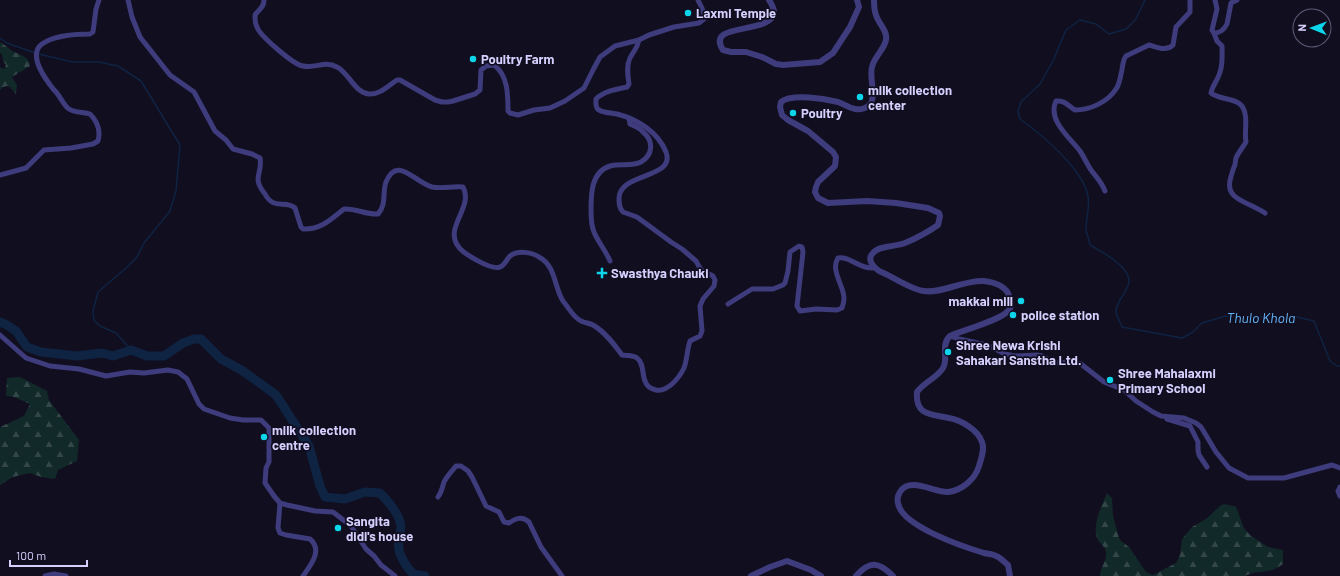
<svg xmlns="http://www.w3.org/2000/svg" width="1340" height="576" font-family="Barlow,sans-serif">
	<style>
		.forest { fill: url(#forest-firs) }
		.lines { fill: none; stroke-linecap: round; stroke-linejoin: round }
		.stream { stroke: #0f2342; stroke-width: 1.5 }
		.river { stroke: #0f2342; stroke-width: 9 }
		.minor { stroke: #3e3c7c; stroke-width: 5 }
		.tertiary { stroke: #3e3c7c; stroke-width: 6 }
		.poi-dot { fill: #0dd6eb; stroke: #110e20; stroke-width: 1.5 }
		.labels { text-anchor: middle; stroke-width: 3.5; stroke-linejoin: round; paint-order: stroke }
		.poi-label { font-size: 13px; font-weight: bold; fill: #d4cffc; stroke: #110e20; text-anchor: start }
		.water-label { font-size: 14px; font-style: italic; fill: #63b3f6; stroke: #110e20 }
	</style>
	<defs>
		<pattern id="forest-firs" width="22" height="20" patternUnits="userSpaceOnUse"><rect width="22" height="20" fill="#112928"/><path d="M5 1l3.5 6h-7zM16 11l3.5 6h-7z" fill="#334748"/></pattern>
	</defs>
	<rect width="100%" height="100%" fill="#110e20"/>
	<g class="forest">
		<path d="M0,42C4,44 7,47 11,50C18,55 29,55 30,66L12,77L17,85L16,94L10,87L7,86L3,87L0,90V67L4,69L6,65L3,61L2,54L0,53Z"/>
		<polygon points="20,377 47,391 49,400 79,440 77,461 58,470 55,479 41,477 30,473 13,477 0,485 0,427 24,416 30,404 14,397 6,396 7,378"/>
		<path d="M1107,493L1112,498L1113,516L1119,538L1121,541L1129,547L1146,572L1153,575L1176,563L1180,555L1182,539L1192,527L1206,519L1221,505L1225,504L1236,507L1244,528L1250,535L1268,547L1283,550V564C1267,576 1260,568 1245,576H1100C1100,567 1107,562 1106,552C1105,546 1099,543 1097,538C1092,525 1102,505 1107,493Z"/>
	</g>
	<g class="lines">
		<g class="stream">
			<path d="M1145,0L1136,19L1126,29L1109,34L1096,24L1080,20L1066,30L1053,61L1040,84L1021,102L1018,111L1020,119C1041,134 1083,169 1088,196C1090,207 1086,219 1086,230C1087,234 1089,240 1090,245C1101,251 1124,264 1128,276C1133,288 1116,299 1116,312C1117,317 1120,322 1122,327L1182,338L1193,332L1202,323L1226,316H1256L1282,319L1297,317L1314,321L1330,361L1337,366H1340"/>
			<polyline points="0,38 7,43 35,53"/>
			<polyline points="39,54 72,62 99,62 118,66 141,81 180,145 176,191 170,211 144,243 137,257 126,268 98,292 93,311 94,320 100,326 116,333 131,350"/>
		</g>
		<path class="river" d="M0,322L7,325L16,331L27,347L41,352L77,356L102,353L113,356L131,350L147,356H164L183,343L194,339H201L221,359L243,371L276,395L309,446L320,486L325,497L345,499L365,492L380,493C388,501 397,511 400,522C402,528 400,534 399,540C396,553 405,565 413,574L425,576"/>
		<g class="minor">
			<path d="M128,0L132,17L140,37L170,75L194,92L215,131L226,140L233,149L252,154L260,158C263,174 251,177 265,194C267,198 269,201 274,203C281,206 288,202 295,208L301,227L303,229C321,230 331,219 344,209C356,208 366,215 378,214C387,204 382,193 386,182C397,155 414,182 432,187C443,189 452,186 463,187C474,207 444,227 458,246C462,253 492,271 500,267C505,265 506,260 510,256C518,250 531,252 539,257C556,266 554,287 563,301C568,307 574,318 581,321C585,323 589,323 593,325C605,332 614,344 622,355C627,356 633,355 637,358C644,363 642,374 645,381C647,387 651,389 656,390C668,392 679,378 684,368C687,360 687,350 690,341L700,336L702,331L700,306L703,299L714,286L715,280L713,276L701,270L696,261L682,249L671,242L637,217L623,212C619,208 619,203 619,198C620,172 676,179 666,152C658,132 637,119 617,114C612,113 604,113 599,110C595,108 596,103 596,99C604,91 617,89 627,87L629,84C628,76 626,66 630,58C634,50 637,49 639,40"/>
			<path d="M264,0C264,8 259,9 255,15C255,19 255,24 257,27C260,36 294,65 303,66C316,69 324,60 337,67C349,73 354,92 369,94C380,95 389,85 397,80H400L435,100L442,102H448L453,101L475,94L480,90L481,70L486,66L494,65C508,75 508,95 508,111L510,113L518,115L534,110L550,108L565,101L584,88L593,70L600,57L615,46L639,40L649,35L674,27L699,23L704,19C705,11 701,7 698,0"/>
			<path d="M1215,0L1217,9L1212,30L1214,33C1220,33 1224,30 1227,24L1231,3L1237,0"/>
			<path d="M1214,33L1217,41L1222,46C1222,54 1223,64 1220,72C1218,80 1212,86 1211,93C1221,101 1240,97 1244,110C1248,119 1244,132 1246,142C1243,147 1238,153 1236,158C1235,161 1236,164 1234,167C1230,179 1225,190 1237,198C1246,204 1256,207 1265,213"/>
			<path d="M0,175L26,168L44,150L71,148L93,144L98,141C101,130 98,122 90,114C84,112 75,113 69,109C63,105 60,95 54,90C46,80 27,55 42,44C55,35 76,34 90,34L93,32L96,9L99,0"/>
			<path d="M1105,191C1101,181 1097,178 1091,170C1087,164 1084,157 1080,151C1070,138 1047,120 1056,101C1065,100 1068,106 1075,110C1090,110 1108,102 1116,89C1119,85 1120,79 1121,74C1123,68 1122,61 1126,56L1149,45C1157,47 1166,52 1173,45L1176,27L1190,12V0"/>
			<path d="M610,261C606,251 598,242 594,232C591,225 591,218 591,210C591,194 591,172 610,166C620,163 632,167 641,162C653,155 654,141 643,132C640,128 634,126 630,124L629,118"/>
			<path d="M728,304L752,289H773L783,285L785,283L788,271L790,252L799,246L802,247L803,252L797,306L800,311L816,309L837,310L842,308C843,305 844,302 844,298C844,286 830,270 838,258C851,256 858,269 874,268"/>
			<polyline points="0,335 26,358 50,366 79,369 106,376 130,372 144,373 168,370 178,372 187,379 199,404 204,409 230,418 243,420 261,420 269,428 269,462 266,468 265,483 274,496 280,503 287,505 315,511 333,512 351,526 366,549 374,556 381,565 395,576"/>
			<polyline points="950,336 959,339 987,345 1005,354 1015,356 1037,355 1042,356 1054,363 1074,362 1081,364 1104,382 1124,390 1136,401 1153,412 1161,416 1184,418 1196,423 1201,427 1216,452 1229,468 1248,478 1284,478 1332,465 1340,468"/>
			<polyline points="1167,419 1190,426 1198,442 1198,450 1199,455 1207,467"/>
			<polyline points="1340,487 1338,491 1340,496"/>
			<path d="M438,497C442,492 442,488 444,482C447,476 452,471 456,466H461L468,471L472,477L486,506L499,512L504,522L509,523C516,518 522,516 529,522L541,547L562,576"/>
			<path d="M280,503L278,528L280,533L286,535L310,539C323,550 311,565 303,576"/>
			<polyline points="45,576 54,574 66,576"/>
		</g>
		<g class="tertiary">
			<path d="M769,0C772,4 773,7 774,11C774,36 704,21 723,50L731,52H746L762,57L776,64L783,65L820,62L833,53L850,27L859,7L857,0"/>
			<path d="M874,0C874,5 874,10 876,15C878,23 888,31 886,40C884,50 874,57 872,67C869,77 876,94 871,103C868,108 861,110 855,109C849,108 844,104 838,102C825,99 792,93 781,102L780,107L782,115L788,120L808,131L833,152L836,157L835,166L818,182L816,187L815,192L818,198L828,203L867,201L896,203L928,208L939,213L940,216L938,225C928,232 917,238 905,243C896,247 880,245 873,253C866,260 874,267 879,271C892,276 912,290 924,291C941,294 963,280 984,281C993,282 1003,285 1008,293C1010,298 1013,306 1009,310C1002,320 963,330 950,336C940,345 949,358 943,368C937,378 924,382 917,392C915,417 933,414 949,418C961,420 978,430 982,442C985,449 981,459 979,466C975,479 963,490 948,492C935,493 910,476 900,492C898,495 897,499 898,503C901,526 964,547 984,553C988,554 993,554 996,556C1000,557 1004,562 1008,565L1010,576"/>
			<polyline points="751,576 770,567 787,561 811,570 821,576"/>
			<path d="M856,576C870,560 879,562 893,576"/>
		</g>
	</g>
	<g class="poi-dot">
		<circle cx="688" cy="13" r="4"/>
		<circle cx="473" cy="59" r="4"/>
		<circle cx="860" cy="97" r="4"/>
		<circle cx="793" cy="113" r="4"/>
		<path d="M600 267h4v4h4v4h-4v4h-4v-4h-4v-4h4z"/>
		<circle cx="1021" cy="301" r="4"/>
		<circle cx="1013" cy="315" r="4"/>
		<circle cx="948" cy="352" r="4"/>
		<circle cx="1110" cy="380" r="4"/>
		<circle cx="264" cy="437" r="4"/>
		<circle cx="338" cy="528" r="4"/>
	</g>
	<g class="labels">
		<g class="poi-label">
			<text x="696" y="18">Laxmi Temple</text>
			<text x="481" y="64">Poultry Farm</text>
			<text x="868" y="95">milk collection<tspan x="868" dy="15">center</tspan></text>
			<text x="801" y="118">Poultry</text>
			<text x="611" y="278">Swasthya Chauki</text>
			<text x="1013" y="306" text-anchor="end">makkai mill</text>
			<text x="1021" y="320">police station</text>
			<text x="956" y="350">Shree Newa Krishi<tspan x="956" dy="15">Sahakari Sanstha Ltd.</tspan></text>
			<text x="1118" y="378">Shree Mahalaxmi<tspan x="1118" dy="15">Primary School</tspan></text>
			<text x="272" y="435">milk collection<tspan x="272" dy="15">centre</tspan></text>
			<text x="346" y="526">Sangita<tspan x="346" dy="15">didi's house</tspan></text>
		</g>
		<g class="water-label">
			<text x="1261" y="323">Thulo Khola</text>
		</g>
	</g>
	<g transform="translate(1312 28) rotate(271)"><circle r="19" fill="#110e20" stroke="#5f5b78"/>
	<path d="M0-3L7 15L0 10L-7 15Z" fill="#0dd6eb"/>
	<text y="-6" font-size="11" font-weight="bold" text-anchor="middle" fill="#d4cffc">N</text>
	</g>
	<path d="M10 560v6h77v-6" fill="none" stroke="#d4cffc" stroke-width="2"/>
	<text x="16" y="560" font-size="12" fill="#d4cffc" stroke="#110e20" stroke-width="3" paint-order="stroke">100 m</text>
</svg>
